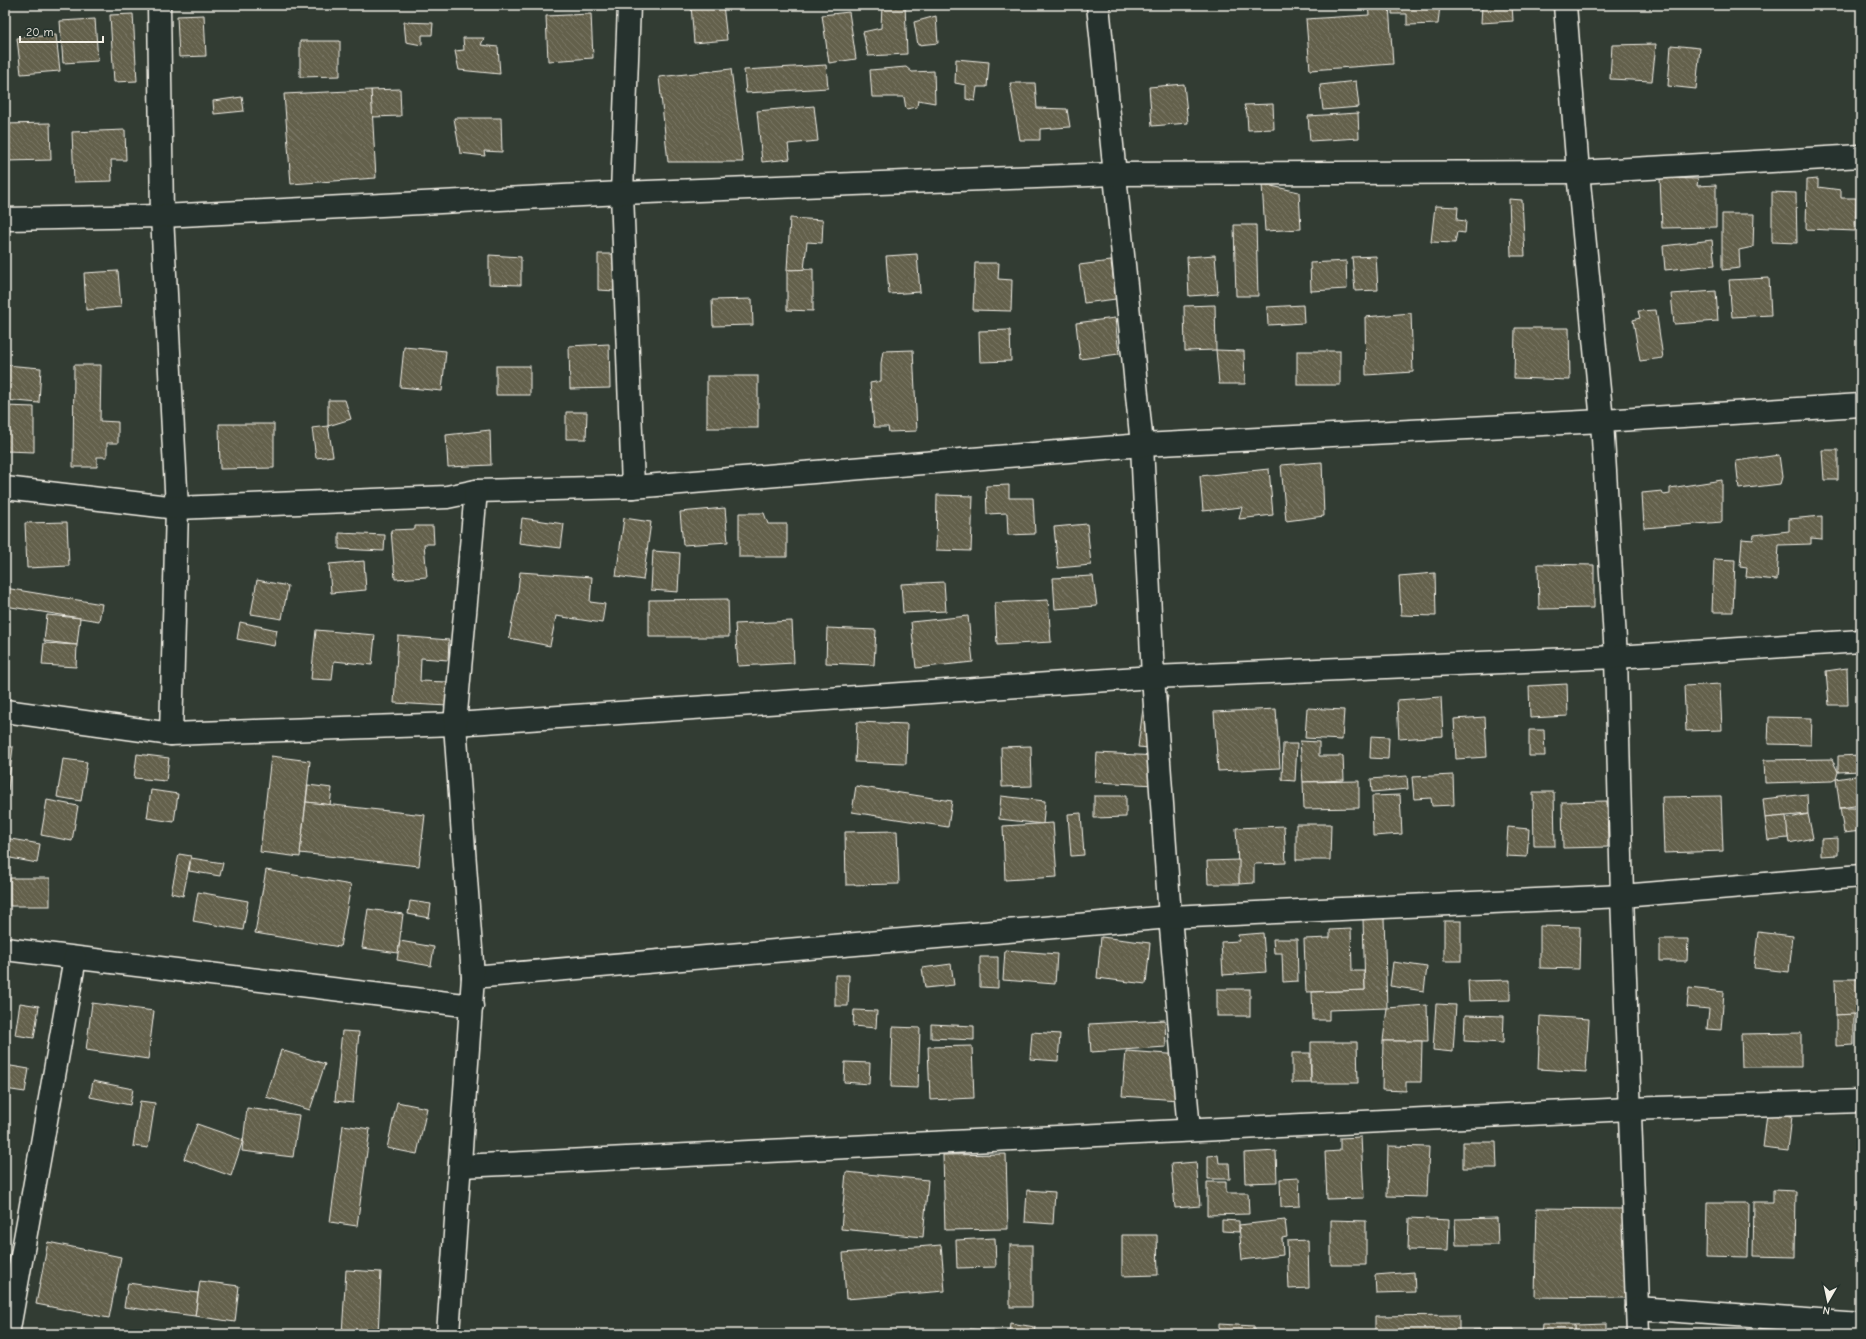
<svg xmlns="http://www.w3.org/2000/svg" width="1866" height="1339" font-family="'Comic Neue',sans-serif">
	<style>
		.building { fill: url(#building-back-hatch); stroke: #f4f1e8 }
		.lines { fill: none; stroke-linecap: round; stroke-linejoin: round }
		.street-casing { stroke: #f4f1e8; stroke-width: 25 }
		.street { stroke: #26332d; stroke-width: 22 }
	</style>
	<defs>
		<pattern id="building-back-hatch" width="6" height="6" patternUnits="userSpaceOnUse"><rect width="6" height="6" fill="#63604c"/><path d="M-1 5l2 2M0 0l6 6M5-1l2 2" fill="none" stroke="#7a7766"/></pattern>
	</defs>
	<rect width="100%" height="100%" fill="#323c33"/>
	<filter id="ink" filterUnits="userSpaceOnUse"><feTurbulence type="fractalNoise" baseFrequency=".025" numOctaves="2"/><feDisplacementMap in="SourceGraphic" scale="8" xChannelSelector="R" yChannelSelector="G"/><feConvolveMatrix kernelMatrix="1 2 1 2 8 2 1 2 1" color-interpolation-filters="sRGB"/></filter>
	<g filter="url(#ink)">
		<g class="building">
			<polygon points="691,5 723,5 727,40 694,43"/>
			<polygon points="882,5 905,5 907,54 868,56 863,32 881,28"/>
			<rect x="911" y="5" width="23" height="3"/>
			<polygon points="1368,5 1389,5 1393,64 1310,70 1306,19 1369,15"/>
			<polygon points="1392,5 1440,5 1438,24 1407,25 1407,14 1392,14"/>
			<polygon points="1482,5 1512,5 1513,21 1481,23"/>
			<polygon points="849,12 856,59 829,63 822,15"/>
			<polygon points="133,14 137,81 114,82 110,15"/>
			<polygon points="591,14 593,58 548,61 546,16"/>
			<polygon points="204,15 206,56 179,57 177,16"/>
			<polygon points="936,16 938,43 918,45 914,22"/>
			<polygon points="95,19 98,61 63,63 60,21"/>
			<polygon points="404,22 433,23 432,35 422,35 422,45 406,42"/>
			<polygon points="56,35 60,71 21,74 17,38"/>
			<polygon points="463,38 484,38 481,45 498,47 500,74 459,70 455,51 464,50"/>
			<polygon points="300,41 340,41 340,76 300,77"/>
			<polygon points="1656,44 1652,81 1610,79 1612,45"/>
			<polygon points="1671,45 1700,48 1696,89 1668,86"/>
			<polygon points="956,59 989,62 987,87 977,87 975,101 966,99 966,85 955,83"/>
			<polygon points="826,65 828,88 746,93 744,70"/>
			<polygon points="906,67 912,72 934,71 935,103 918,100 917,107 906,109 904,97 872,97 870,70"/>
			<polygon points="731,69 743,162 668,162 659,77"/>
			<polygon points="1356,81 1359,107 1323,110 1320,85"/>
			<polygon points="1010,83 1035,83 1037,108 1067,109 1070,127 1040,129 1040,140 1020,140"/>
			<polygon points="1184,84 1188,123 1152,126 1149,87"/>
			<polygon points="400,89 401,116 372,117 371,90"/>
			<polygon points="371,90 376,178 291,184 284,94"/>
			<polygon points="242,97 244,111 214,114 213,101"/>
			<polygon points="1273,104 1274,129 1248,130 1247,114 1244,105"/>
			<polygon points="814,106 818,141 788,144 790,159 762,162 757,111"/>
			<polygon points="1358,113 1359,138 1310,141 1308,116"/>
			<polygon points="454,118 501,118 502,152 484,151 485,156 460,153"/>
			<polygon points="50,123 51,160 6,161 5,124"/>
			<polygon points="125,130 126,160 111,160 112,181 74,182 72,132"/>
			<polygon points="1660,178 1698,179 1697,186 1716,185 1716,227 1662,228"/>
			<polygon points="1818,179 1818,187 1841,190 1841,198 1856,198 1855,231 1806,229 1807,180"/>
			<polygon points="1262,184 1299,192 1301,229 1265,231"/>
			<polygon points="1772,192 1796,193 1797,243 1772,242"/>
			<polygon points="1509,199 1522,200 1525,256 1511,256"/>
			<polygon points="1435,206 1458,207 1457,220 1466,221 1465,233 1457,232 1455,243 1431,242"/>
			<polygon points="1722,214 1754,214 1753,247 1739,250 1740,268 1722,270"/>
			<polygon points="790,218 823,220 822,243 807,242 804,270 787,270"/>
			<polygon points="1234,225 1256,225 1258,296 1236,296"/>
			<polygon points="1712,240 1715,265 1665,270 1663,246"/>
			<polygon points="598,254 615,254 616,291 598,290"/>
			<polygon points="917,254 920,292 889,294 886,256"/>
			<polygon points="489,255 521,257 521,285 489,284"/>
			<polygon points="1215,255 1218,294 1189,296 1187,257"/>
			<polygon points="1376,256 1378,290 1355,291 1352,257"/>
			<polygon points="1111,261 1116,299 1084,303 1079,265"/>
			<polygon points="1346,261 1347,289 1311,291 1310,263"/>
			<polygon points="975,263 999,263 998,279 1012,280 1011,311 973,310"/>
			<polygon points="813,269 813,311 787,310 787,270"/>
			<polygon points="118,271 121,307 86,310 84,273"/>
			<polygon points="1769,278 1771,315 1732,317 1729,280"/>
			<polygon points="1716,291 1718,321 1674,324 1671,294"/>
			<polygon points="752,299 753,325 713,326 712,300"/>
			<polygon points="1215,305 1216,350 1185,351 1184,306"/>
			<polygon points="1303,305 1304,323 1268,325 1267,307"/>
			<polygon points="1656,310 1663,358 1640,361 1633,320 1640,318 1638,311"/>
			<polygon points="1411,313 1413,372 1366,375 1365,317"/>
			<polygon points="1115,318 1119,354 1080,359 1076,323"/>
			<polygon points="1515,328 1569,328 1570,380 1514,378"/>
			<polygon points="1010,330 1011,361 980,362 979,331"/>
			<polygon points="609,344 610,388 570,389 569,346"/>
			<polygon points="404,347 446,351 442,391 400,387"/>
			<polygon points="913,350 917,431 889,432 888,427 874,427 870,383 881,381 881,363 883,351"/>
			<polygon points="1216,350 1244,351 1245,384 1219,384"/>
			<rect x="1297" y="351" width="43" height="34"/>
			<polygon points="5,365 41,368 39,403 5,400"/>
			<polygon points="74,365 101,365 100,421 118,422 118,443 107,443 107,457 97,457 97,467 73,467"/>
			<rect x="496" y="366" width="34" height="29"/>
			<rect x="707" y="376" width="51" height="52"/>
			<polygon points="328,400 345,400 351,419 328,426"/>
			<polygon points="5,406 34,407 34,452 5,451"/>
			<polygon points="566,412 587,412 586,439 566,439"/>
			<polygon points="219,424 274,424 274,468 220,469"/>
			<polygon points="328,426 333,456 316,458 312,428"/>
			<polygon points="490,430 491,465 448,467 446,435"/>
			<polygon points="1822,450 1838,450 1838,480 1824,480"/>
			<polygon points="1779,455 1782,477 1780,484 1739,489 1736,461"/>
			<polygon points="1322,462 1324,516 1286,521 1281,465"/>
			<polygon points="1269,469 1273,515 1239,519 1242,507 1203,511 1200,476"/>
			<polygon points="1722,480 1722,522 1644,528 1642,493 1662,491 1664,495 1670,494 1670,488"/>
			<polygon points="1009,485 1009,498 1033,498 1035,534 1008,535 1007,513 987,514 986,486"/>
			<polygon points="937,495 973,496 971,551 936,550"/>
			<polygon points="725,508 728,542 683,545 680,512"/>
			<polygon points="739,513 764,513 768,524 787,524 787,557 739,557"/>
			<polygon points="1822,516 1822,539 1811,538 1811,544 1779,545 1777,580 1746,577 1747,568 1740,567 1742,539 1753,540 1754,535 1789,531 1789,519"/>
			<polygon points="522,518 564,524 561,548 519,543"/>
			<polygon points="624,518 651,522 643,580 616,576"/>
			<polygon points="67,522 69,566 27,568 25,523"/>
			<polygon points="1087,524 1091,565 1058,568 1054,527"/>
			<polygon points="415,526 433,526 434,544 424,544 427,577 395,579 391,530 415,529"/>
			<polygon points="339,533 385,535 384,551 339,549"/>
			<polygon points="653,551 680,553 678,592 651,590"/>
			<polygon points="1714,559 1735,560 1733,612 1712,612"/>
			<polygon points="364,561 366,590 331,593 329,564"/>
			<polygon points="1538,564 1594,565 1594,608 1539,609"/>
			<polygon points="520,572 592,577 590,602 605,604 602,623 556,616 550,646 509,638 518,590"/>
			<polygon points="1435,573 1436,616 1401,615 1399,576"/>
			<polygon points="1093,576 1097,606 1055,609 1053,578"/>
			<polygon points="257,580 288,586 282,619 251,614"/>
			<polygon points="944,582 946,611 903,613 901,584"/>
			<polygon points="5,588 102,604 99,621 5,606"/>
			<polygon points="728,599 729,637 649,637 649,600"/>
			<polygon points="1048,600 1051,642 997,645 995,603"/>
			<polygon points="47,615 80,618 77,645 44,641"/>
			<polygon points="968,616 973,662 916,668 911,622"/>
			<polygon points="792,621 794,663 738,666 735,624"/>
			<polygon points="240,622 277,630 274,646 237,639"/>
			<polygon points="827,628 876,630 874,665 826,663"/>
			<polygon points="316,630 375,635 372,665 334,661 332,680 311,679"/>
			<polygon points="398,636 449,640 448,660 421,658 420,681 448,682 448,706 394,703"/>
			<polygon points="44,643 77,645 76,667 42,665"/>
			<polygon points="1847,668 1848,705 1829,705 1826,671"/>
			<polygon points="1567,684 1568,716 1530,718 1529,686"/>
			<polygon points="1720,684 1722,730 1686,731 1684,686"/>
			<polygon points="1145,693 1168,696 1160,749 1138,747"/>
			<polygon points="1441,697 1443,736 1399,739 1397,700"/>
			<polygon points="1307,708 1344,710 1342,740 1305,738"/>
			<polygon points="1276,709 1280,768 1218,771 1214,712"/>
			<polygon points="1485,717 1487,757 1456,759 1454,719"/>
			<polygon points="1769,717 1812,718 1811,745 1768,744"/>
			<polygon points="857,722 907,724 906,764 855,762"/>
			<polygon points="1529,730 1544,730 1545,756 1529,756"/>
			<polygon points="1371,736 1389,737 1388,759 1370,758"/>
			<polygon points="1300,741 1319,742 1319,756 1343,756 1344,780 1303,782"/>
			<polygon points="1283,744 1297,744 1295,781 1282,780"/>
			<polygon points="1031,746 1032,786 1002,787 1001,747"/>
			<polygon points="5,747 13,747 8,790 5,790"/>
			<polygon points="1097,753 1158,756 1156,785 1095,782"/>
			<polygon points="137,754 169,758 166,781 134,778"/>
			<polygon points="1861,755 1861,771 1838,772 1838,756"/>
			<polygon points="271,756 310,761 300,857 260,852"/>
			<polygon points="63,759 87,762 81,801 57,797"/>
			<polygon points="1832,759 1838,772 1836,779 1832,781 1765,783 1764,760"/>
			<polygon points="1453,775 1454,805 1432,806 1431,798 1414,799 1412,777"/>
			<polygon points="1861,775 1861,805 1840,808 1836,779"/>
			<polygon points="1407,776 1408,789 1372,792 1371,779"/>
			<polygon points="1359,781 1359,808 1304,809 1303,782"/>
			<polygon points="308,785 332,788 330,805 306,802"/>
			<polygon points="856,786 952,801 948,827 852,812"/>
			<polygon points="151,790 178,794 174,822 147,818"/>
			<polygon points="1533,792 1554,792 1555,846 1534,846"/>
			<polygon points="1807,794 1808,814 1765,818 1763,799"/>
			<polygon points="1400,795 1402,834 1373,836 1372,796"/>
			<polygon points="1001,796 1045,801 1043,824 999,819"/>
			<polygon points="1094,796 1126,796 1126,817 1094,818"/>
			<polygon points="1721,796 1723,851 1664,853 1662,797"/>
			<polygon points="47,800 78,806 72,841 41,835"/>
			<polygon points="1607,801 1608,847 1563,848 1562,802"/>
			<polygon points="306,802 425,815 419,866 300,853"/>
			<polygon points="1840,808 1861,808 1861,831 1844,833"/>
			<polygon points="1081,813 1084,855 1071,856 1068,814"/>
			<polygon points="1808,814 1813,838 1789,843 1785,819"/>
			<polygon points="1786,816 1788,838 1768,840 1765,818"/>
			<polygon points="1053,823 1057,877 1005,880 1003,826"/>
			<polygon points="1296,824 1331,824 1330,860 1296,860"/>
			<polygon points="1284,826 1286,863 1254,864 1254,883 1239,884 1236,828"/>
			<polygon points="1508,827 1529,829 1527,857 1506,856"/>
			<polygon points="897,831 899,884 846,885 845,832"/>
			<polygon points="5,838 40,844 37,863 5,857"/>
			<polygon points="1838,838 1838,855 1821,856 1821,839"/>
			<polygon points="179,854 191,856 183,896 171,893"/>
			<polygon points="191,858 223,863 220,876 189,871"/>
			<polygon points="1239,860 1239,884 1208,884 1207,861"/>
			<polygon points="266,870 351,885 340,947 255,933"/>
			<rect x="10" y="878" width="40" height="28"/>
			<polygon points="198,892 248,901 243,930 193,921"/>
			<polygon points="410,901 431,904 429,918 408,914"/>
			<polygon points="368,909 403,914 398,953 362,948"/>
			<polygon points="1384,918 1387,1008 1329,1010 1329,1020 1313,1020 1312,992 1365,990 1363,919"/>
			<rect x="1444" y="921" width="17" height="40"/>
			<polygon points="1540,926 1580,927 1579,969 1540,968"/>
			<polygon points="1351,929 1352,971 1364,971 1365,990 1306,992 1304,939 1330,938 1330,930"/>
			<polygon points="1758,932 1793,936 1789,972 1754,968"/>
			<polygon points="1263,933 1266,972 1223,975 1221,942 1239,941 1238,935"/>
			<polygon points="1101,937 1150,943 1146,984 1097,978"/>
			<polygon points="1273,939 1297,939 1298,981 1283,982 1282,953 1274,953"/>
			<polygon points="1660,939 1688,939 1687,961 1660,961"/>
			<polygon points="400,941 434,947 431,966 397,960"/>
			<polygon points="1005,950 1057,954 1055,984 1003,980"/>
			<polygon points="980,957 998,957 998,988 980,987"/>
			<polygon points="1393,962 1427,967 1424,991 1390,986"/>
			<polygon points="951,964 954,985 925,988 922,968"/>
			<polygon points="835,975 849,975 848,1006 835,1006"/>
			<polygon points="1835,979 1861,979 1861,1014 1836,1015"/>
			<polygon points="1510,980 1510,1000 1469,1001 1468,981"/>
			<polygon points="1689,988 1724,992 1721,1030 1707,1029 1709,1009 1687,1007"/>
			<rect x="1217" y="989" width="33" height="27"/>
			<polygon points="20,1003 39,1006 34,1038 15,1035"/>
			<polygon points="92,1003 154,1011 148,1059 86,1050"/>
			<polygon points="1436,1004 1456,1005 1453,1052 1433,1050"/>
			<polygon points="1427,1005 1428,1041 1383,1041 1387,1008"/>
			<polygon points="854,1010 877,1011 876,1028 853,1026"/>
			<polygon points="1854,1014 1854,1045 1836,1046 1836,1015"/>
			<polygon points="1465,1015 1504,1016 1503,1043 1464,1041"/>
			<polygon points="1540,1016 1589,1019 1586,1072 1538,1069"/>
			<polygon points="1165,1020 1166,1047 1091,1052 1089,1024"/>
			<polygon points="931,1024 974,1026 974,1040 931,1038"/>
			<polygon points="893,1027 920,1028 918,1088 891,1087"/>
			<polygon points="342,1031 359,1032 353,1103 335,1101"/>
			<polygon points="1032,1032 1060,1034 1058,1061 1030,1059"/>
			<polygon points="1801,1033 1801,1067 1742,1067 1741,1034"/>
			<polygon points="1383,1041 1422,1041 1421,1082 1406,1082 1406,1091 1382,1090"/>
			<polygon points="1311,1042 1357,1042 1358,1083 1311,1083"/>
			<polygon points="972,1046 974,1098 930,1100 928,1047"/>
			<polygon points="281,1050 325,1064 310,1110 266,1097"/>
			<polygon points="1126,1051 1182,1055 1178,1100 1122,1096"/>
			<polygon points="1292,1053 1310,1053 1311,1083 1292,1083"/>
			<polygon points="845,1062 870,1063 869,1084 844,1082"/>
			<polygon points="5,1065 29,1069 25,1092 5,1089"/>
			<polygon points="93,1081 133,1089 130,1105 90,1097"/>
			<polygon points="140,1101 155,1103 148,1148 133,1146"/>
			<polygon points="397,1102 427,1108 417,1154 387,1148"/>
			<polygon points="247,1108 299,1115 293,1157 242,1151"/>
			<polygon points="1767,1113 1792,1116 1788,1151 1763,1148"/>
			<polygon points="1859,1120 1861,1120 1861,1149 1855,1148"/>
			<polygon points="197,1124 243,1140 231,1176 184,1159"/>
			<polygon points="343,1125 370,1129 357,1226 330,1222"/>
			<polygon points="1361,1137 1364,1198 1327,1199 1325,1152 1340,1151 1340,1138"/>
			<polygon points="1463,1142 1496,1142 1497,1168 1463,1168"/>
			<polygon points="1388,1146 1429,1147 1427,1197 1387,1196"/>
			<polygon points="1276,1151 1277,1182 1245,1183 1244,1153"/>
			<polygon points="1006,1154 1008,1229 945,1230 943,1155"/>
			<polygon points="1218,1155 1219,1163 1229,1163 1230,1179 1208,1179 1208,1156"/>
			<polygon points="1196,1162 1200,1206 1175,1208 1171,1164"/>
			<polygon points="846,1172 928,1180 923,1237 841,1229"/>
			<polygon points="1299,1178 1300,1206 1281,1207 1280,1179"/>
			<polygon points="1207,1182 1226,1182 1226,1193 1248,1193 1249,1214 1207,1215"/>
			<polygon points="1027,1190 1055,1192 1053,1224 1025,1222"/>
			<polygon points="1773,1190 1796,1191 1795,1257 1753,1256 1754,1202 1773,1202"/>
			<polygon points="1707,1203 1749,1203 1748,1257 1706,1256"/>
			<polygon points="1537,1208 1627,1209 1625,1298 1535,1297"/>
			<polygon points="1409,1218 1449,1220 1448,1251 1408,1250"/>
			<polygon points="1497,1218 1498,1245 1456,1245 1455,1219"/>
			<polygon points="1222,1220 1239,1221 1239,1232 1222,1231"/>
			<polygon points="1285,1220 1287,1237 1282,1238 1283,1255 1242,1260 1239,1225"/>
			<polygon points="1331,1220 1366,1221 1366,1265 1331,1265"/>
			<polygon points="1122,1235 1157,1235 1158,1275 1122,1276"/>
			<polygon points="995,1238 996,1267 957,1268 956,1240"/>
			<polygon points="1308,1240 1309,1288 1289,1289 1287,1241"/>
			<polygon points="48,1242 121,1257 109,1318 36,1304"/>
			<polygon points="941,1245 945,1291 846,1299 843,1253"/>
			<rect x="1010" y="1245" width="22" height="62"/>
			<polygon points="346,1270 381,1272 378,1334 342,1334"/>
			<polygon points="1414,1272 1415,1292 1376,1293 1375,1275"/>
			<polygon points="200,1281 239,1286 235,1322 195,1316"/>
			<polygon points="128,1283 198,1293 195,1316 124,1307"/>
			<polygon points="1459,1315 1459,1334 1375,1334 1375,1316"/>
			<polygon points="1010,1323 1035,1327 1034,1334 969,1334 970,1329 1009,1332"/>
			<polygon points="1607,1323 1607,1334 1574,1334 1574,1324"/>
			<polygon points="1219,1324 1254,1326 1254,1334 1219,1334"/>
			<polygon points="1542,1324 1574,1324 1574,1334 1541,1334"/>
			<polygon points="1494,1329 1514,1329 1515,1334 1494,1334"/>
			<polygon points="1494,1329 1494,1334 1474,1334 1473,1330"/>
		</g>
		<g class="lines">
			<g class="street-casing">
				<g id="street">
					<polyline points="159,5 162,216 177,508 171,734"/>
					<polyline points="629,5 622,193 633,487"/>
					<polyline points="1098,5 1142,445 1153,677 1170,917 1189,1130"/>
					<polyline points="1565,5 1578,172 1602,421 1616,657 1622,896 1638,1334"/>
					<polyline points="5,219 162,216 622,193 1115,174 1578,172 1861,156"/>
					<polyline points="5,488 177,508 447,497 476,491 633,487 1142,445 1602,421 1861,405"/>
					<polyline points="5,711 171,734 455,724 1153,677 1616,657 1861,641"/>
					<polyline points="5,949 472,1006"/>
					<polyline points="473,977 1170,917 1622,896 1861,876"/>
					<polyline points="461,1166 1629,1109 1861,1101"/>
					<polyline points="1637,1308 1861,1324"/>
					<polyline points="8,1334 75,958"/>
					<polyline points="448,1334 473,977 455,724 476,491"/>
				</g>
			</g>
			<use href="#street" class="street"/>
		</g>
	</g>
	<rect width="1866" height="1339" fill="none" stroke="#26332d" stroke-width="20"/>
	<rect x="10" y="10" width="1846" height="1319" fill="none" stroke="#f4f1e8" stroke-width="1.5" filter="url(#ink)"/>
	<g transform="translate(1828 1301) rotate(189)" stroke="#26332d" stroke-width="3" paint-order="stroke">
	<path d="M0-3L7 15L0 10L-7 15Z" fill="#f4f1e8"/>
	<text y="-6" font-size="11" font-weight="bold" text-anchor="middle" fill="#f4f1e8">N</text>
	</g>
	<path d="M20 36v6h83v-6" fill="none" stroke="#f4f1e8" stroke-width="2"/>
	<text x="26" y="36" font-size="12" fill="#f4f1e8" stroke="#26332d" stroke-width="3" paint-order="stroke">20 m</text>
</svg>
